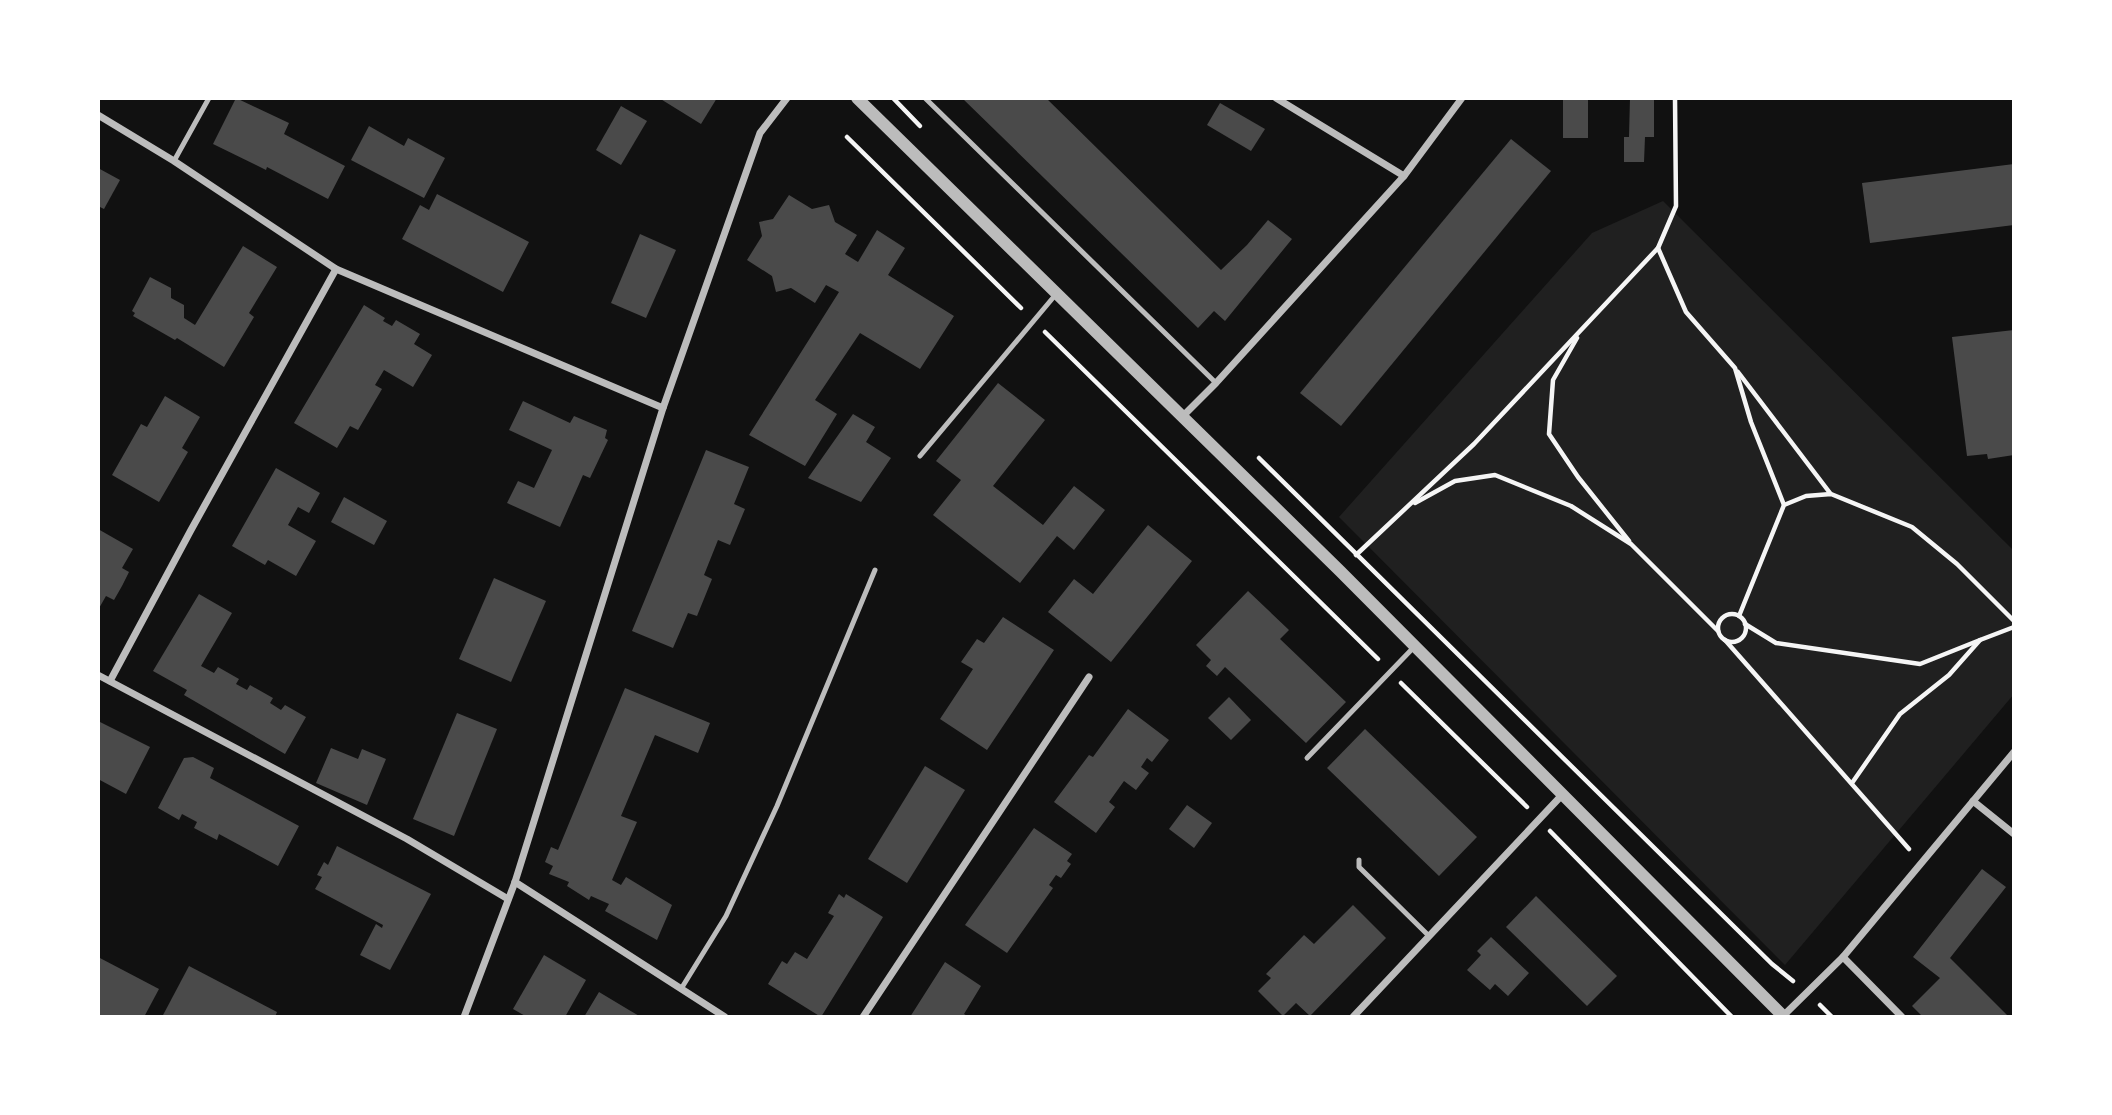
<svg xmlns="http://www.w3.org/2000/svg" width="2112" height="1115" font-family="Raleway,sans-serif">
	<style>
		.green { fill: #202020 }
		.building { fill: #4a4a4a }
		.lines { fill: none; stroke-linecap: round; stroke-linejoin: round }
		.path { stroke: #f5f5f5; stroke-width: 4.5 }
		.service { stroke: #bcbcbc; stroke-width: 5 }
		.minor { stroke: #bcbcbc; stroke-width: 7 }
		.tertiary { stroke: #bcbcbc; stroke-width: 12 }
	</style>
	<rect width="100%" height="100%" fill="#111"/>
	<polygon class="green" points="1663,201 2014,551 2014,694 1785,965 1339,517 1592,233"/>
	<g class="building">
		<polygon points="236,98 289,123 284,134 345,166 328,199 267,167 266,170 213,144"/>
		<polygon points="659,98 717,98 701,124"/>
		<polygon points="962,98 1046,98 1221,270 1247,245 1268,220 1292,239 1225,321 1214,311 1198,328"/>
		<rect x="1563" y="98" width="25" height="40"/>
		<polygon points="1630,98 1654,98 1654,137 1645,137 1644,162 1624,162 1624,137 1629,137"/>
		<polygon points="1220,103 1265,129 1251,151 1207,125"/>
		<polygon points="621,106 647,121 621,165 596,150"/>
		<polygon points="369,126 404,146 408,138 445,158 424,198 351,160"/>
		<polygon points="1511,139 1551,171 1341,426 1300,393"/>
		<polygon points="2014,164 2014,225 1870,243 1862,183"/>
		<polygon points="98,168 120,180 104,209 98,206"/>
		<polygon points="437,194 529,242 503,292 402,239 420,205 429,210"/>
		<polygon points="789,195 812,209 829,205 835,222 857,235 845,254 858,262 877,230 905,248 888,275 954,316 920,369 860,333 815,400 837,414 805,466 749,435 839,292 826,285 815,303 791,288 776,292 772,276 747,260 762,236 759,222 773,219"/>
		<polygon points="640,234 676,250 646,318 611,303"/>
		<polygon points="243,246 277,267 249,313 254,317 224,367 177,338 175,340 133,316 135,313 132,311 150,277 171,288 171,298 184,305 184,318 195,325"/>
		<polygon points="364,305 385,318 383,321 392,326 396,320 420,334 414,344 432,355 413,387 384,370 375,385 382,389 358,430 350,426 337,448 294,423"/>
		<polygon points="2014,330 2014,455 1988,459 1987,454 1967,456 1952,337"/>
		<polygon points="998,383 1045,420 993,486 1043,525 1074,486 1105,510 1074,550 1057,536 1020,583 933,515 961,480 936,461"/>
		<polygon points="165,396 200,417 182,448 188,452 159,502 112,475 141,424 147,427"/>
		<polygon points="523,401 570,423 574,416 607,430 605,438 608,440 590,478 583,475 560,527 507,503 518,481 534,488 552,450 509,430"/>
		<polygon points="853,414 875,427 866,442 891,458 861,502 808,478"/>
		<polygon points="706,450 749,467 734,504 745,509 730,545 718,540 704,575 712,579 697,616 688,613 673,648 632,631"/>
		<polygon points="276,468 320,493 309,513 298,507 288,525 316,541 296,576 268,560 265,565 232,546"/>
		<polygon points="344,497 387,521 374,545 331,522"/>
		<polygon points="1148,525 1192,561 1111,662 1048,612 1074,579 1093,594"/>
		<polygon points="98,529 133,549 122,568 129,572 122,586 114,600 106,596 98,610"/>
		<polygon points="494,578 546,601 511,682 459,659"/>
		<polygon points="1248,591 1289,630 1280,639 1346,702 1306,743 1225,667 1217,676 1206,666 1211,660 1196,645"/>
		<polygon points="199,594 232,613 201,666 214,673 218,667 239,679 236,684 247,690 250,685 273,698 270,703 281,710 285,705 306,717 285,754 184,695 187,690 153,671"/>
		<polygon points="1003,617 1054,650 987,750 940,719 973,669 961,662 977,639 984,643"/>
		<polygon points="625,688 710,723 698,753 655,735 621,816 637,822 612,880 621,885 626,877 672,905 657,940 605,911 609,904 591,896 589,900 567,886 569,882 549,874 553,866 545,862 551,847 558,850"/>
		<polygon points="1229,697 1251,720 1231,740 1208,718"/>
		<polygon points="1128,709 1169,740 1152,762 1147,758 1141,767 1149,773 1136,790 1124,781 1109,802 1115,807 1096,833 1054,802 1089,755 1093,757"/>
		<polygon points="457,713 497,729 454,836 413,819"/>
		<polygon points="98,721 150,747 126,794 98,779"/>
		<polygon points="1365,729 1477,837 1439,876 1327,768"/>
		<polygon points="331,748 358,759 362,749 386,759 367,805 316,783"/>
		<polygon points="193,757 214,768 210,778 299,826 278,866 219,834 217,840 194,828 197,822 182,814 179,820 158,808 184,758"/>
		<polygon points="925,766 965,790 907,883 868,859"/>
		<polygon points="1187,805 1212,823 1194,848 1169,829"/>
		<polygon points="1034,828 1072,854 1067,861 1071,864 1061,878 1056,875 1049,885 1053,888 1007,953 965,925"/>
		<polygon points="337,846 431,894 390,970 360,955 376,924 382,928 383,925 315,889 322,877 317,875 324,862 328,865"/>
		<polygon points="1982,869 2006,887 1950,958 2009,1017 1923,1017 1912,1006 1940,978 1913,957"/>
		<polygon points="839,894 844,898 846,894 883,917 821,1017 768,984 782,961 787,964 795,952 807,959 834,916 828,913"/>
		<polygon points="1536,896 1617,976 1587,1006 1506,927"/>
		<polygon points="1353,905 1386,938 1310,1016 1296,1003 1283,1016 1258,991 1271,978 1266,974 1304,935 1314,944"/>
		<polygon points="1491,937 1529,973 1508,996 1495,984 1490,990 1467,970 1481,955 1477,951"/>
		<polygon points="544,955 586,980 565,1017 527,1017 513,1009"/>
		<polygon points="98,957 159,989 144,1017 98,1017"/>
		<polygon points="945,962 981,986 964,1014 969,1017 910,1017"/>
		<polygon points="189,966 277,1012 275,1017 162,1017"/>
		<polygon points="599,992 629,1010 641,1017 584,1017"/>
	</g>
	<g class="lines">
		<g class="path">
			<polyline points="893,98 920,126"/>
			<polyline points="847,137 1021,308"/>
			<polyline points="1658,248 1686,312 1735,368 1751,422 1784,505"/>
			<polyline points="1045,332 1378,659"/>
			<polyline points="1577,338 1553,380 1549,434 1578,477 1629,541"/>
			<polyline points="1738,372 1830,493"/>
			<polyline points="1259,458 1772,964 1793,981"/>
			<polyline points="1415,503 1455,481 1495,475 1571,506 1631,544 1718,631"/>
			<polyline points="1356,555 1474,444 1658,248 1676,206 1675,98"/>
			<circle cx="1732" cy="628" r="14"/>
			<polyline points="1739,616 1784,505 1806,496 1831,494 1912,527 1957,564 2014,621"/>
			<polyline points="1745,624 1776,643 1920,664 1980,640"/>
			<polyline points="1725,640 1909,849"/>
			<polyline points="1401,683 1527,807"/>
			<polyline points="1852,783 1900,714 1949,675 1980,640 2014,627"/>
			<polyline points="1550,831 1732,1017"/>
			<polyline points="1820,1005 1832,1017"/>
		</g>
		<g class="service">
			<polyline points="925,98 1216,383"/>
			<polyline points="174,161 209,98"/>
			<polyline points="920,456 1057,293"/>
			<polyline points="1307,758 1415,646"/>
			<polyline points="1359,860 1359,867 1429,936"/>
			<polyline points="681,989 726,916 777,806 875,570"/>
		</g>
		<g class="minor">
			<polyline points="1276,98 1404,176"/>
			<polyline points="98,115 174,161 336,269 663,408"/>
			<polyline points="1183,416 1216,383 1404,176 1462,98"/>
			<polyline points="98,675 407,839 508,899"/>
			<polyline points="110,681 191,530 336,269"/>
			<polyline points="1973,801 2014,834"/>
			<polyline points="515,882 725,1017"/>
			<polyline points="1843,957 1902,1017"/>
			<polyline points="1783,1016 1843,957 2014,752"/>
			<polyline points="464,1017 515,882 663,408 760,133 787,98"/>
			<polyline points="863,1017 1089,677"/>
			<polyline points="1353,1017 1562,795"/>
		</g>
		<polyline class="tertiary" points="857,98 1340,571 1784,1017"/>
	</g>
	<rect width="2112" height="1115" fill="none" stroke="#ffffff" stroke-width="200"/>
</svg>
